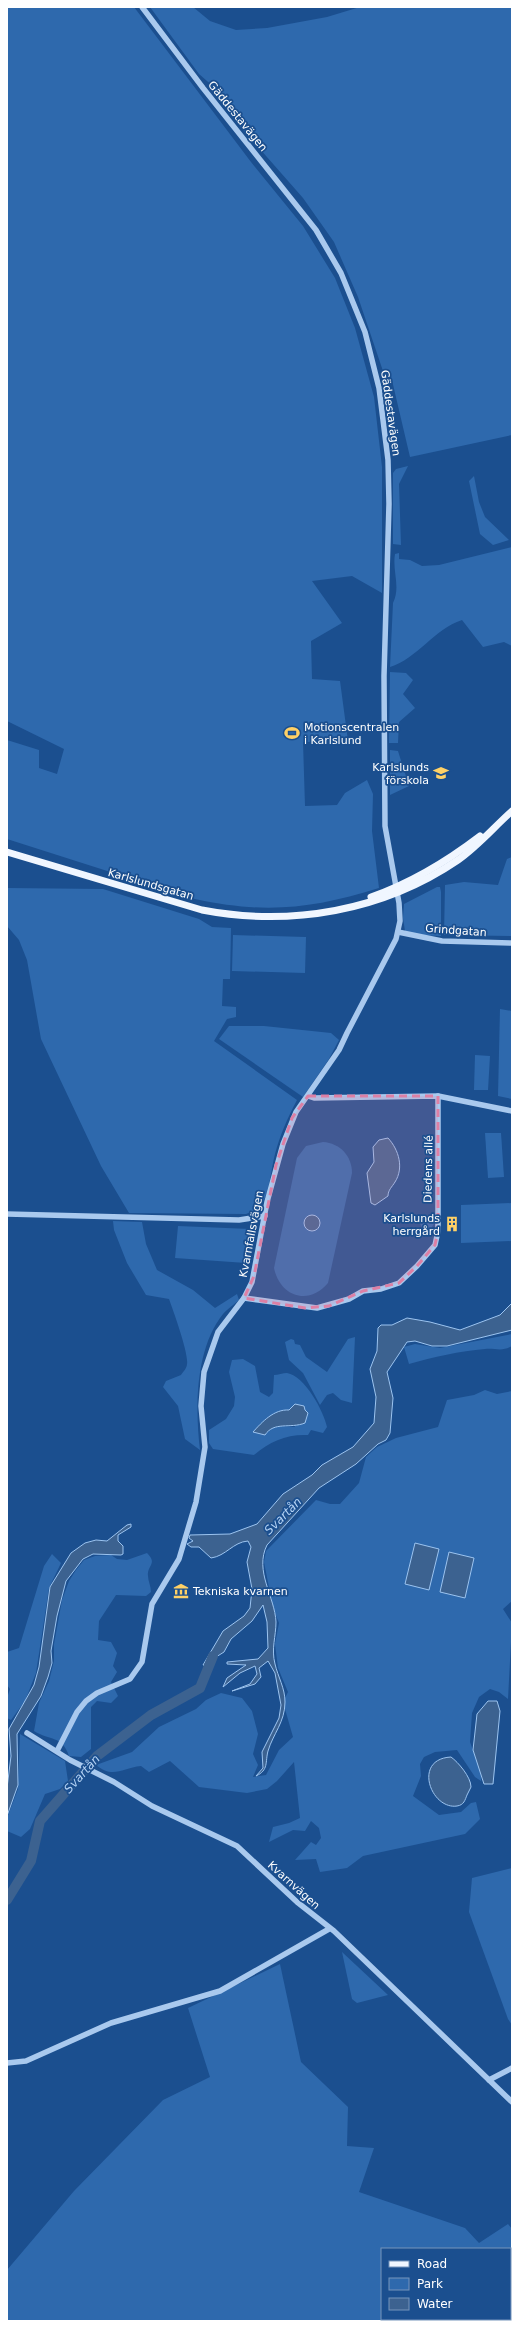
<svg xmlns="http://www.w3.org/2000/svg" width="519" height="2328" font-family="'DejaVu Sans',sans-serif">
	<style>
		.green { fill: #2e69ad; fill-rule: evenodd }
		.water { fill: #3c6290; stroke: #9cc4f0 }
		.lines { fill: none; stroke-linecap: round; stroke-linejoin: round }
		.river { stroke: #3c6290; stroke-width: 10 }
		.minor { stroke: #a9c9ee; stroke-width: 5.5 }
		.major { stroke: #f0f6ff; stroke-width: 7 }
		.marked { fill: #dd80a5; fill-opacity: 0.2; stroke: #dd80a5; stroke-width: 3; stroke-dasharray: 8 5; stroke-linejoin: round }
		.labels { text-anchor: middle; stroke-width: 3.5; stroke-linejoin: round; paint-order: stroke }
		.street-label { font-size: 11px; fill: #fff; stroke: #1b4f8f }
		.poi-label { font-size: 11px; fill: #fff; stroke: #1b4f8f; text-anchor: start }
		.water-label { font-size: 12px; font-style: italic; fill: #b5d3f5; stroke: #1b4f8f }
	</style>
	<rect width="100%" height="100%" fill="#1b4f8f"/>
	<g class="green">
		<path d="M7,7H134L251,162L303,226L335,278L355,328L374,397L382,467V593L352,576L312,581L342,623L311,641L312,679L340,681L348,741L303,742L305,806L337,805L345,793L367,780L373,794L372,831L379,888C312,909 264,914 195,899L7,839V740L39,750V768L57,774L64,749L7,721Z"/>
		<polygon points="150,7 193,7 210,21 236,30 267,28 327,17 360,7 512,7 512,435 410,457 391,376 385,377 358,297 334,242 303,198 237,123 231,102 199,74"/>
		<polygon points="408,466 399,484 401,545 393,544 393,473 396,469"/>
		<polygon points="474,476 479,502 485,517 509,540 493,545 480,534 469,481"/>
		<path d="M512,547V646L504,642L483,647L462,620C434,629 417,659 390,667L393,603C401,587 392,571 395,554L399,553V559L410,560L422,566L439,565Z"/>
		<polygon points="390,672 406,673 413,680 403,694 415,708 399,722 398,743 389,743"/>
		<polygon points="390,750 398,751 409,786 390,795"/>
		<polygon points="512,857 512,936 444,935 445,885 464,882 498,885 507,859"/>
		<polygon points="437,887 440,887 441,892 441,936 420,935 405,931 403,918 404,904"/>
		<path d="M7,888L103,889L199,919L212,927L231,928L230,979H223L222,1006L236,1007V1017L227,1019L214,1041L297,1100C288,1117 280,1135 275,1154C271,1169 270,1190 262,1204C258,1209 252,1212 246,1214L129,1213L101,1166L41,1039L27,960L19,940L7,926Z"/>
		<polygon points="233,935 306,937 305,973 232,971"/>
		<polygon points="500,1009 512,1011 512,1099 498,1096"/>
		<polygon points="229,1026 264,1026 331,1033 339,1040 329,1059 303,1097 219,1039"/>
		<polygon points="475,1055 490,1056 488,1090 474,1090"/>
		<polygon points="485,1133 501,1133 504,1177 488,1178"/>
		<path d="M323,1142C340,1143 352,1156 352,1173L328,1283C309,1306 280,1297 274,1268L297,1158L306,1146Z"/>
		<polygon points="512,1203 512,1241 461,1243 461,1205"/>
		<circle cx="427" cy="1222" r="7"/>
		<path d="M113,1221L142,1222L146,1244L157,1270L193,1290L215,1308L237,1294L239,1300C234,1305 227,1309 223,1314C195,1349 195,1408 200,1450L185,1439L178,1406L163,1387L166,1381L181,1375C183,1372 187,1368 187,1364C189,1354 173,1310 169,1299L146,1295L127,1263L114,1230Z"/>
		<polygon points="178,1226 250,1229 246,1263 175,1258"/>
		<path d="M512,1334V1346C502,1352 496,1348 485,1349C460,1351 433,1357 409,1364L404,1347L415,1344L440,1348Z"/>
		<polygon points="355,1337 352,1403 341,1400 333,1393 327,1395 320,1405 303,1373 289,1360 285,1342 291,1339 294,1340 295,1344 300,1345 306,1357 327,1372 348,1339"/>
		<path d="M243,1359L255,1366L260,1392L269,1397L273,1393L274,1375C278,1375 283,1373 287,1373C305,1376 324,1412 327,1427L323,1433L311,1430L308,1435C287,1434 270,1441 254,1455L213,1449L209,1443V1430L226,1419L234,1406L235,1397L229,1372L232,1360ZM289,1410L295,1427L277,1426L268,1430Z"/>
		<path d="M485,1390L497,1394L512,1391V1601L503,1609L512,1623L508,1699L499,1692L490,1689L479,1697L472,1713L470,1742L481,1772V1781L475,1777L457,1750L435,1752L424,1757L420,1764L421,1776L413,1796L439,1815L461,1812L471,1803L476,1802L480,1819L465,1834L363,1856L347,1868L320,1872L316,1859L295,1860L311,1842L316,1845L321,1838L319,1828L311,1821L305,1831L293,1830L269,1842L273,1827L289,1823L300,1818L294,1762L277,1781L267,1789L247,1793L199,1787L170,1761L149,1772L141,1766C122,1768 113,1779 96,1765L132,1752L159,1727L196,1709L206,1700L221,1693L242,1698L252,1711L258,1734L253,1754L258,1765L253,1777L266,1775L279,1750L293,1737L283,1702L288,1692L278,1668L275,1644L279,1623L273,1608L264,1562L266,1551L316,1500L330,1504H340L359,1483L366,1457L377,1447L396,1438L438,1427L447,1400L474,1395Z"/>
		<path d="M147,1553C158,1564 147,1565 148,1576C148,1581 151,1586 151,1592L146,1596L116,1595L99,1621L98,1640L111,1642L117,1653L113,1666L117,1672L111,1682L118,1696L111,1703L97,1701L91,1707V1749L81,1757L69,1756C62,1735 50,1741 34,1731L39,1703L49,1681L54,1661V1644L62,1600L69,1581L76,1570L84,1560L95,1556L111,1555L117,1559L127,1560Z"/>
		<polygon points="52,1554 61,1563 49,1588 36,1673 25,1701 11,1720 7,1718 7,1698 10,1689 7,1685 7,1652 19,1648 44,1566"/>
		<polygon points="20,1734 65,1761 68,1781 60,1789 45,1794 30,1829 21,1837 7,1831 7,1818 18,1789"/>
		<polygon points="512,1868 512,2025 508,2019 469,1912 472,1878"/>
		<polygon points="342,1952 388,1995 357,2003 352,1999"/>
		<path d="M280,1964L301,2062L348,2107L347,2146L374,2148L359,2192L465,2228L479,2243L508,2224L512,2229V2321H7V2270L74,2191L163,2100L210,2077L188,2008ZM382,2249H510V2319H382Z"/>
	</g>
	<g class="water">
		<path d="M388,1138C399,1150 404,1168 395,1182C392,1187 388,1190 388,1196L375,1205L371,1203L367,1173L374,1162L373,1147L379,1140Z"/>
		<circle cx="312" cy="1223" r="8"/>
		<path d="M512,1303V1330L447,1346H432L415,1341L407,1342L387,1372L393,1398L390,1433L386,1440L378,1444L356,1464L319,1488L267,1545C254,1571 275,1597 276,1622C276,1636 271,1649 275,1664C278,1677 285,1688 285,1702C285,1722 273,1734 268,1751C265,1762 269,1770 256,1776L263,1768L262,1752L279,1718L281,1705L275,1673L268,1661L259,1668L261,1677L255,1684L232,1691L250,1684L257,1674L255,1666L240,1673L223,1687L227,1678L246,1665L227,1664V1662L258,1659L268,1648L267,1622L263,1605L252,1621L231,1639L224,1652L216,1657L210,1667L203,1665L223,1631L244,1616L250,1608L252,1589L247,1562L251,1547L248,1541C233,1542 226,1556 211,1558L199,1547H191L187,1544L193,1541L189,1538L190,1535L230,1534L257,1524L283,1494L312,1475L322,1465L353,1447L374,1423L376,1397L370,1369L377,1351L378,1328L381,1325H392L407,1318L430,1322L460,1330L500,1315Z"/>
		<path d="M295,1404L304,1406L305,1410L308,1413L305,1423C290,1429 274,1421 265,1435L253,1432C262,1422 274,1409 289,1410Z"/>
		<polygon points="131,1524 131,1527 118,1535 118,1541 123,1546 123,1554 121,1555 93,1554 83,1559 66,1581 57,1616 51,1651 52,1663 48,1677 41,1696 17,1734 18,1785 7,1816 7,1788 11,1756 9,1729 34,1685 39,1667 50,1587 71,1553 85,1543 96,1540 107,1541 127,1525"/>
		<polygon points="415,1543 439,1549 429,1590 405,1584"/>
		<polygon points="449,1552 474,1558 465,1598 440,1592"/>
		<polygon points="488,1701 497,1701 500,1711 493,1784 484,1784 473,1750 477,1714"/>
		<path d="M451,1757C458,1762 471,1777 471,1787C470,1790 468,1792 467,1795C465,1800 464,1805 457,1806C431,1810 412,1759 451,1757Z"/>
	</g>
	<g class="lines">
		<polyline class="river" points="7,1900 31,1861 40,1821 97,1756 151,1715 200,1688 213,1656"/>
		<g class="minor">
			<polyline points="398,932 442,941 512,943"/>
			<polyline points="308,1096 314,1098 438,1096 512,1111"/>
			<polyline points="7,1214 239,1220 265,1216"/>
			<polyline points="244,1298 317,1308 349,1299 363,1291 381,1289 399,1283 417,1266 435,1245 438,1231 438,1096"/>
			<polyline points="27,1733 70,1760 114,1782 152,1806 237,1846 297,1902 334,1931 512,2102"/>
			<polyline points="57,1751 77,1712 86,1701 97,1693 130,1679 142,1662 152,1604 179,1559 196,1502 205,1447 201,1406 204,1372 218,1332 244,1298 252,1282 267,1202 283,1144 296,1112 339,1050 347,1033 396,939 400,921 399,903 385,826 384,676 389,504 388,460 379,388 365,332 341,273 316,230 203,88 142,7"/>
			<polyline points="7,2063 26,2061 111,2023 220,1991 329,1929"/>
			<polyline points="489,2080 512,2068"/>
		</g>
		<g class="major">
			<path d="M7,852L202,910C291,927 383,911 458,860C478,846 494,827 512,811"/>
			<path d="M371,897C411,883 446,862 480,836"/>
		</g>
	</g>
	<path class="marked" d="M308,1096H438V1231L435,1245L417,1266L399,1283L363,1291L329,1306L305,1308L244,1298L254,1276L276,1165L292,1118Z"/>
	<defs>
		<g id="stadium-bare" transform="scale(1.2)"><path d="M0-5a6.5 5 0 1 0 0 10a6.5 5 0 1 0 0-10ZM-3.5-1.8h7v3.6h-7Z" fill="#ffd166" stroke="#1b4f8f" stroke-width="2.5" paint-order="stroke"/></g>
		<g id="school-bare" transform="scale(1.2)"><path d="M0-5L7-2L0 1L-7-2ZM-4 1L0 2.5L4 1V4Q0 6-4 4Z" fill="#ffd166" stroke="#1b4f8f" stroke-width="2.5" paint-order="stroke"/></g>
		<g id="building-bare" transform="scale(1.2)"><path d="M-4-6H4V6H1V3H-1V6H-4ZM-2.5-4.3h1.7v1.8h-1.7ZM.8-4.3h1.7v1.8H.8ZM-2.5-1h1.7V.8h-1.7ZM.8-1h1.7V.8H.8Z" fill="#ffd166" stroke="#1b4f8f" stroke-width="2.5" paint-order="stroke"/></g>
		<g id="museum-bare" transform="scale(1.2)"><path d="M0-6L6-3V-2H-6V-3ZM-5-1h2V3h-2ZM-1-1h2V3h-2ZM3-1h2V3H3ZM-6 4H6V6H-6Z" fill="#ffd166" stroke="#1b4f8f" stroke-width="2.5" paint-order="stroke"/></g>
	</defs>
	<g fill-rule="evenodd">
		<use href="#stadium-bare" x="292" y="733"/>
		<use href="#school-bare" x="441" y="773"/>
		<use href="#building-bare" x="452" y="1224"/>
		<use href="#museum-bare" x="181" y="1591"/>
	</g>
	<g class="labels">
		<g class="street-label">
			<text transform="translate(238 116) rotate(51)" y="4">Gäddestavägen</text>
			<text transform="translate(391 413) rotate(82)" y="4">Gäddestavägen</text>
			<text transform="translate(151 884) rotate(16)" y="4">Karlslundsgatan</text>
			<text transform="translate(456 930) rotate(4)" y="4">Grindgatan</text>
			<text transform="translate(428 1169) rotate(-89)" y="4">Diedens allé</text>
			<text transform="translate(251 1234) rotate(-79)" y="4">Kvarnfallsvägen</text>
			<text transform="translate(294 1885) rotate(42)" y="4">Kvarnvägen</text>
		</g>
		<g class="poi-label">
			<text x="304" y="731">Motionscentralen<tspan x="304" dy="13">i Karlslund</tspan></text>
			<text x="429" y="771" text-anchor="end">Karlslunds<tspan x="429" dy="13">förskola</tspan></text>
			<text x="440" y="1222" text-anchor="end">Karlslunds<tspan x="440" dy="13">herrgård</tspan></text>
			<text x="193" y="1595">Tekniska kvarnen</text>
		</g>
		<g class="water-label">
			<text transform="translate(283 1516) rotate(-45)" y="4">Svartån</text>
			<text transform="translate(82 1774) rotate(-48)" y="4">Svartån</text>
		</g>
	</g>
	<rect width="519" height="2328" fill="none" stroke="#ffffff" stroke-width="16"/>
	<rect x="381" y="2248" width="130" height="72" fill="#1b4f8f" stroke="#7695bc"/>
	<rect x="389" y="2261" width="20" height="6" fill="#f0f6ff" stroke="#7695bc"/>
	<text x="417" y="2268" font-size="12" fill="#ffffff">Road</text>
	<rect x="389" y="2278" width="20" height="12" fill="#2e69ad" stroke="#7695bc"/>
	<text x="417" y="2288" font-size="12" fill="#ffffff">Park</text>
	<rect x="389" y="2298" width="20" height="12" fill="#3c6290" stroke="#7695bc"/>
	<text x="417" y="2308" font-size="12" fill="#ffffff">Water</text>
</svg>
